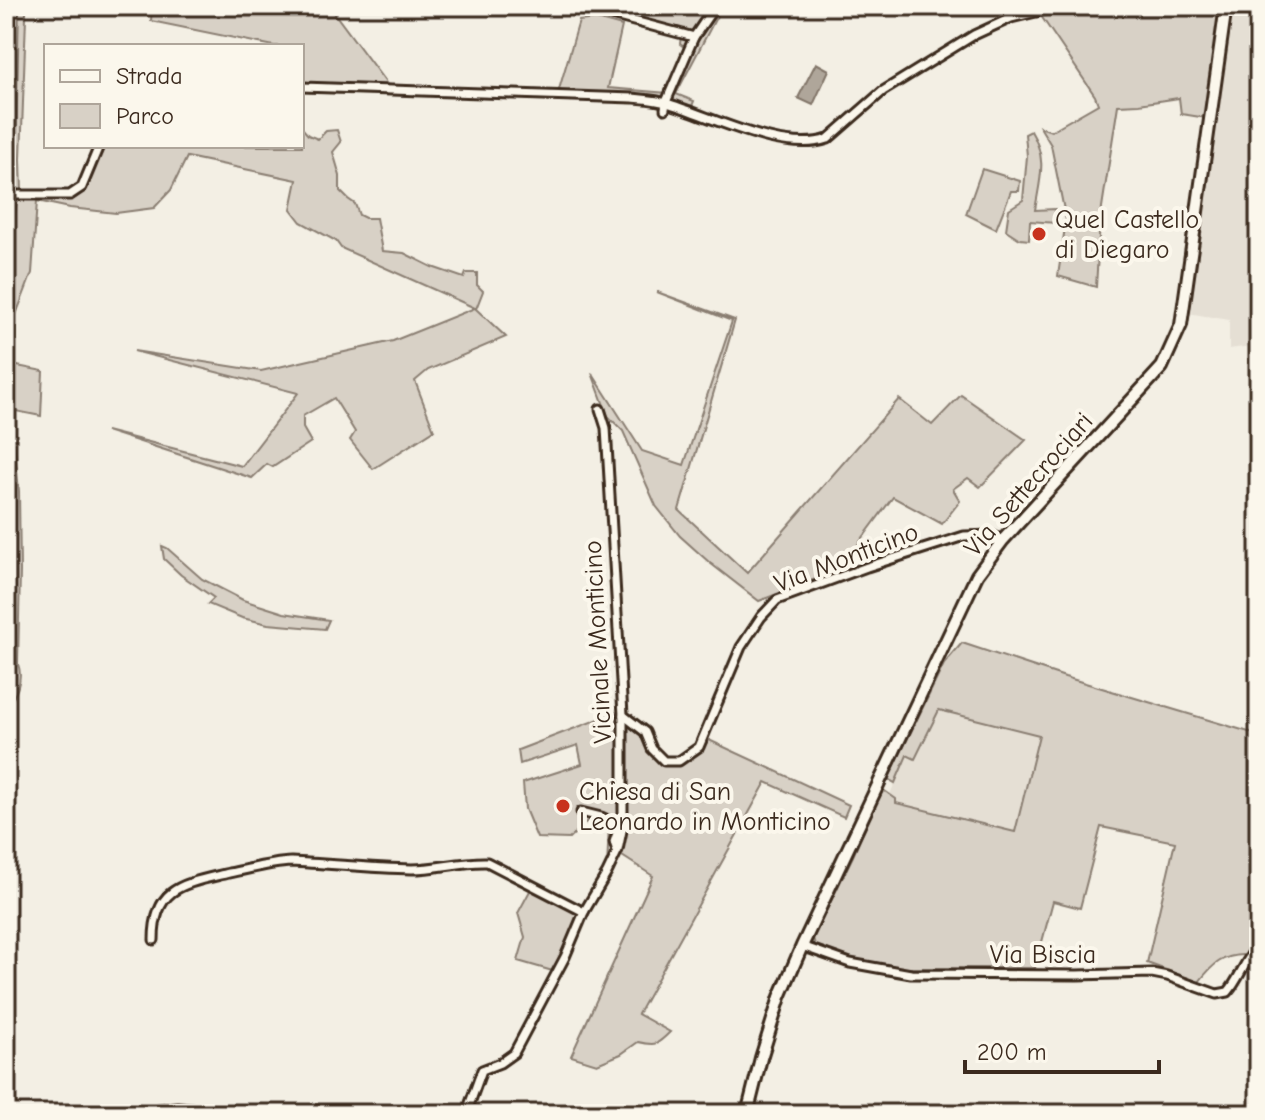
<svg xmlns="http://www.w3.org/2000/svg" width="1265" height="1120" font-family="'Comic Neue',sans-serif">
	<style>
		.built { fill: #e5dfd4 }
		.green { fill: #d8d1c6; stroke: #8a7e72; stroke-width: 2 }
		.water { fill: #afa69a; stroke: #817468; stroke-width: 2 }
		.lines { fill: none; stroke-linecap: round; stroke-linejoin: round }
		.minor-casing { stroke: #3b2a1e; stroke-width: 13 }
		.secondary-casing { stroke: #3b2a1e; stroke-width: 16 }
		.minor { stroke: #fbf7ec; stroke-width: 7 }
		.secondary { stroke: #fbf7ec; stroke-width: 10 }
		.poi-dot { fill: #c8321e; stroke: #fbf7ec; stroke-width: 3 }
		.labels { text-anchor: middle; stroke-width: 8; stroke-linejoin: round; paint-order: stroke }
		.poi-label { font-size: 26px; fill: #3b2a1e; stroke: #fbf7ec; text-anchor: start }
		.street-label { font-size: 26px; fill: #3b2a1e; stroke: #fbf7ec }
	</style>
	<rect width="100%" height="100%" fill="#f3efe4"/>
	<filter id="ink" filterUnits="userSpaceOnUse"><feTurbulence type="fractalNoise" baseFrequency=".0125" numOctaves="2"/><feDisplacementMap in="SourceGraphic" scale="16" xChannelSelector="R" yChannelSelector="G"/><feConvolveMatrix kernelMatrix="1 2 1 2 8 2 1 2 1" color-interpolation-filters="sRGB"/></filter>
	<g filter="url(#ink)">
		<g class="built">
			<polygon points="1232,6 1259,6 1259,345 1229,349 1229,320 1188,313"/>
			<polygon points="939,709 1039,735 1015,833 895,803 890,794 907,755 915,758"/>
		</g>
		<g class="green">
			<polygon points="19,6 26,6 26,17 21,159 22,192 15,192"/>
			<polygon points="152,6 329,6 389,87 302,85 302,46 274,46 151,21"/>
			<polygon points="603,6 722,6 676,94 694,101 692,106 661,97 558,93 579,21 596,19 622,26 608,88 668,93 670,90 684,47 680,44 681,35 609,11"/>
			<polygon points="1076,6 1223,6 1207,118 1181,114 1179,98 1139,104 1118,105 1100,220 1096,287 1058,276 1066,220 1051,145 1040,127 1051,131 1098,104 1095,96 1039,13"/>
			<path d="M302,128L308,135L318,139L326,131L337,130L341,142L333,152L340,176V191L348,199L355,204L359,215L365,218H376L382,251L404,253L432,267L464,278L466,273H477V285L483,291L476,309L506,337L428,370L415,381L434,430L373,469L350,440L355,432L334,398L303,416V428L311,442L273,467L267,464L252,478L106,431L242,466L298,393L134,351L261,371L393,341L475,308L341,248L336,241L301,222L291,209L297,180L187,157L171,190L154,208L116,213L70,208L37,201L32,273L12,325L7,364L43,371L41,416L11,410L19,491L20,571L18,664C24,680 15,696 6,710V695L13,676L9,574L10,482L6,440V272L17,200H72C91,189 94,165 103,146H302Z"/>
			<path d="M1031,131C1048,159 1040,179 1035,210L1055,209L1056,223L1030,221L1029,240L1020,239L1006,230L1009,209L1023,200L1027,156L1025,134Z"/>
			<polygon points="982,169 1020,181 1019,191 1011,191 996,229 966,214"/>
			<polygon points="657,292 735,320 679,510 747,573 899,399 932,425 961,395 1026,440 980,487 968,478 953,489 960,501 942,524 893,497 839,570 759,601 710,563 680,536 656,506 623,431 608,416 592,373 642,451 684,465 732,321"/>
			<polygon points="162,546 167,548 202,579 243,600 284,613 329,620 325,629 268,624 242,618 208,604 214,598 181,575 164,559"/>
			<path d="M962,643L1065,677L1259,735V938L1246,955C1223,954 1212,965 1199,982L1147,963L1175,842L1101,827L1080,908L1053,901L1035,968H892L850,959L815,945L813,938L853,856L882,789L896,799V803L1015,832L1039,735L939,710L915,759L907,755L895,783L888,779L944,664Z"/>
			<path d="M617,712C621,731 620,749 620,768C620,806 619,832 607,868L609,824L587,821L569,839L537,838L525,809L523,783L582,764L578,745L520,764L518,750Z"/>
			<path d="M625,720L642,733L661,763L698,752L709,740L849,805L844,817L766,782L638,1014L670,1032C657,1045 656,1046 638,1042L621,1054L597,1064L571,1056L653,876L619,854L627,800Z"/>
			<polygon points="532,887 585,910 556,972 518,961 525,937 518,913"/>
			<polygon points="177,1101 204,1104 202,1114 81,1114"/>
		</g>
		<polygon class="water" points="816,63 829,70 813,105 798,98"/>
		<g class="lines">
			<g class="minor-casing">
				<g id="minor">
					<polyline points="598,6 611,15 694,37"/>
					<path d="M302,87L633,98C645,99 659,100 670,104C715,118 783,154 828,139L883,91L974,35L1011,18L1061,6"/>
					<polyline points="665,109 666,102 694,37 715,6"/>
					<polyline points="6,195 70,195 82,187 99,146"/>
					<polyline points="623,715 645,732 652,749 664,761 679,761 699,747 741,647 761,617 777,600 867,567 964,536 991,535 1003,540"/>
					<polyline points="581,812 601,817 616,824 618,830 614,842 617,851"/>
					<path d="M154,940C154,886 184,884 229,873C250,869 270,863 291,862C331,864 372,868 412,869C437,869 462,861 487,862L584,912"/>
					<path d="M802,946L850,963L911,974L1077,975L1152,973L1167,976L1217,994L1228,992C1240,978 1245,959 1259,945"/>
					<polyline points="466,1114 482,1070 500,1063 514,1053 565,957 584,912 607,873 618,850 623,826 623,715 606,428 600,409"/>
				</g>
			</g>
			<g class="secondary-casing">
				<polyline id="secondary" points="747,1114 761,1058 780,997 802,946 977,575 1003,540 1162,367 1181,325 1226,6"/>
			</g>
			<use href="#minor" class="minor"/>
			<use href="#secondary" class="secondary"/>
		</g>
	</g>
	<g class="poi-dot">
		<circle cx="1039" cy="234" r="8"/>
		<circle cx="563" cy="806" r="8"/>
	</g>
	<g class="labels">
		<g class="poi-label">
			<text x="1055" y="228">Quel Castello<tspan x="1055" dy="30">di Diegaro</tspan></text>
			<text x="579" y="800">Chiesa di San<tspan x="579" dy="30">Leonardo in Monticino</tspan></text>
		</g>
		<g class="street-label">
			<text transform="translate(1028 484) rotate(-49)" y="9">Via Settecrociari</text>
			<text transform="translate(846 557) rotate(-21)" y="9">Via Monticino</text>
			<text transform="translate(597 642) rotate(-93)" y="9">Vicinale Monticino</text>
			<text x="1043" y="963">Via Biscia</text>
		</g>
	</g>
	<rect width="1265" height="1120" fill="none" stroke="#fbf7ec" stroke-width="32"/>
	<rect x="16" y="16" width="1233" height="1088" fill="none" stroke="#3b2a1e" stroke-width="3" filter="url(#ink)"/>
	<rect x="44" y="44" width="260" height="104" fill="#fbf7ec" stroke="#aea59a" stroke-width="2"/>
	<rect x="60" y="70" width="40" height="12" fill="#fbf7ec" stroke="#aea59a" stroke-width="2"/>
	<text x="116" y="84" font-size="24" fill="#3b2a1e">Strada</text>
	<rect x="60" y="104" width="40" height="24" fill="#d8d1c6" stroke="#aea59a" stroke-width="2"/>
	<text x="116" y="124" font-size="24" fill="#3b2a1e">Parco</text>
	<path d="M965 1060v12h194v-12" fill="none" stroke="#3b2a1e" stroke-width="4"/>
	<text x="977" y="1060" font-size="24" fill="#3b2a1e" stroke="#fbf7ec" stroke-width="6" paint-order="stroke">200 m</text>
</svg>
